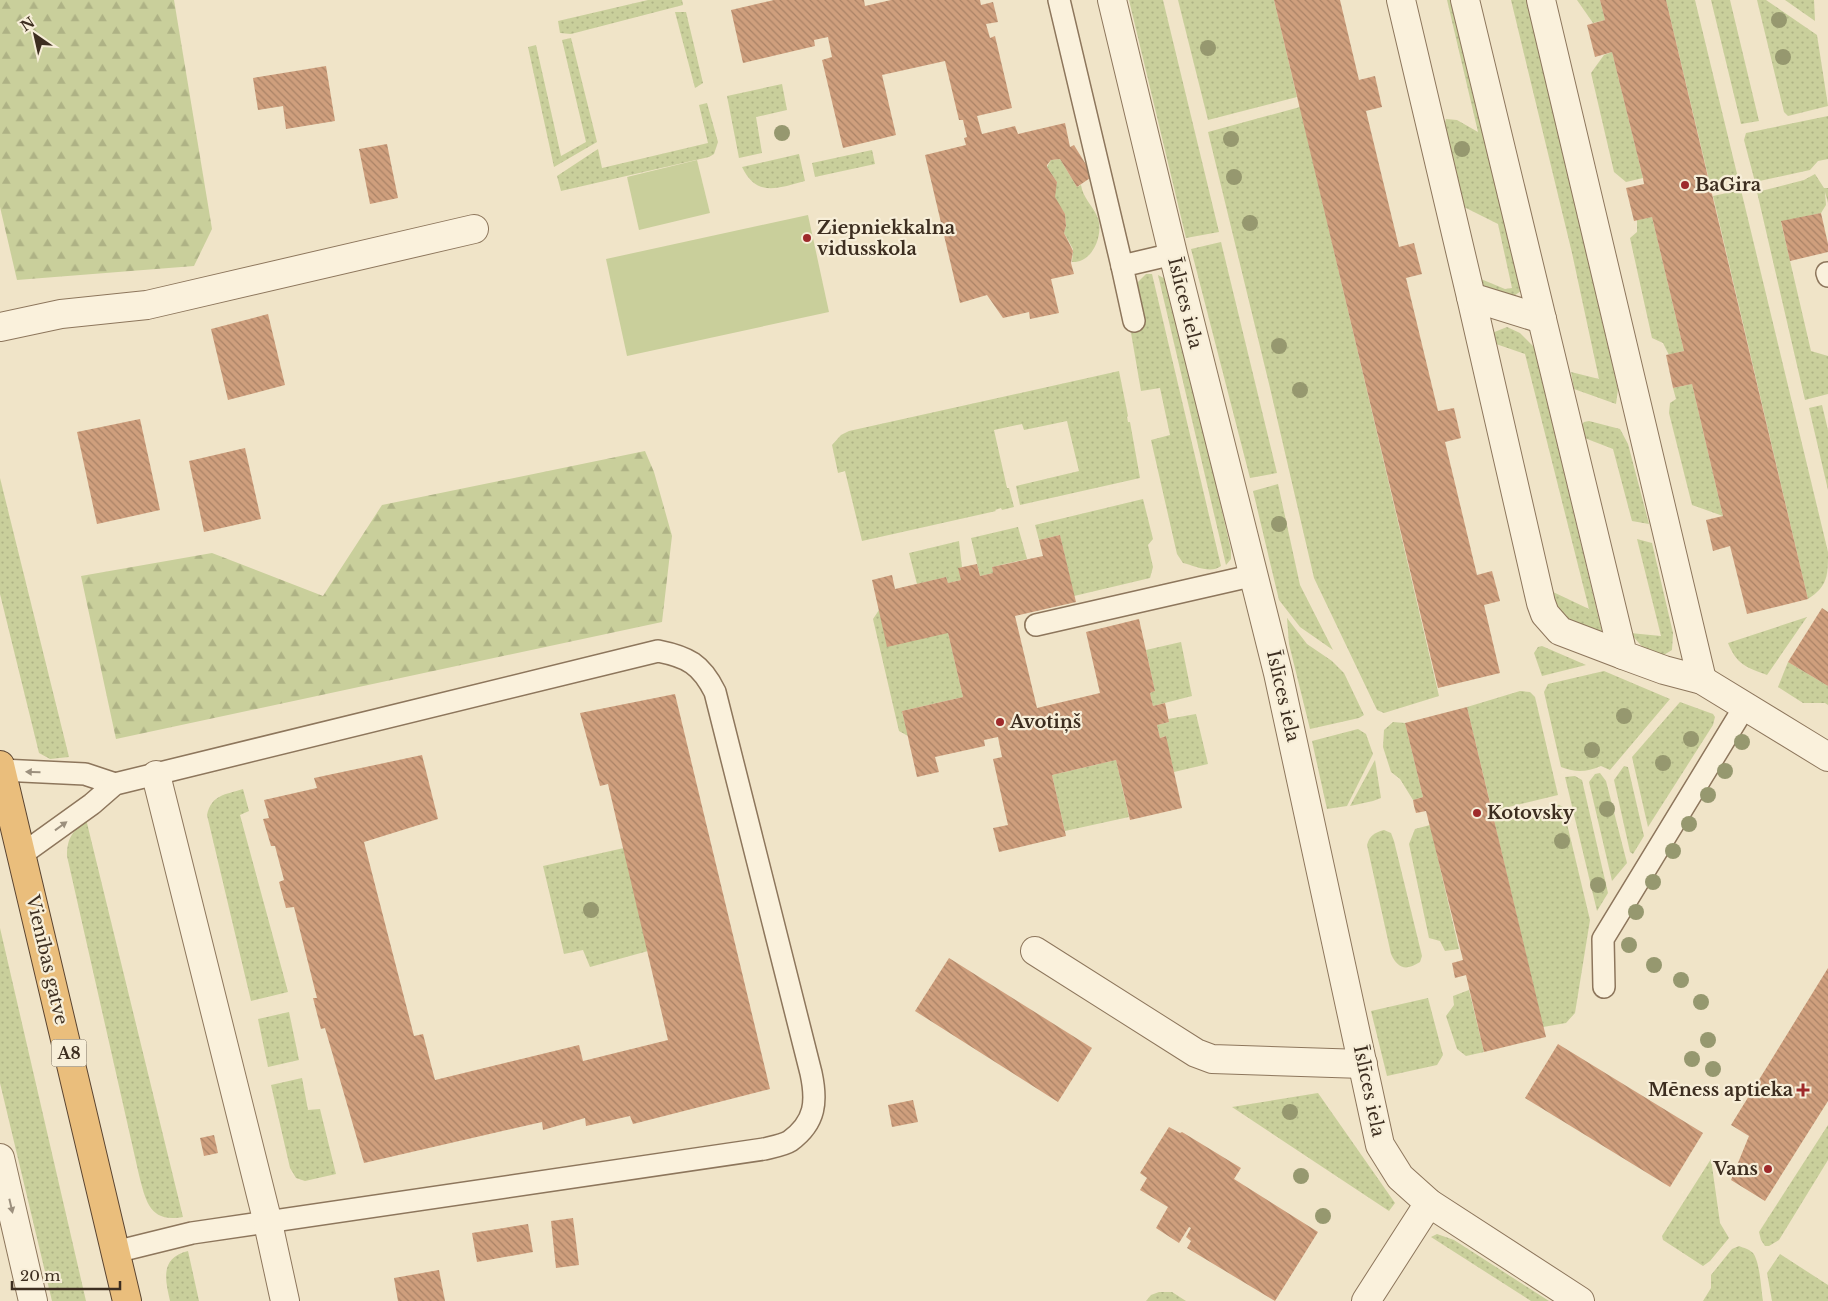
<svg xmlns="http://www.w3.org/2000/svg" width="1828" height="1301" font-family="'Libre Baskerville',serif">
	<style>
		.grass { fill: url(#grass-dots) }
		.forest { fill: url(#forest-firs) }
		.park { fill: #c9cf9b }
		.building { fill: url(#building-back-hatch) }
		.lines { fill: none; stroke-linecap: round; stroke-linejoin: round }
		.service-casing { stroke: #8d765c; stroke-width: 24 }
		.minor-casing { stroke: #8d765c; stroke-width: 30 }
		.trunk-casing { stroke: #5b4430; stroke-width: 30 }
		.service { stroke: #faf1dc; stroke-width: 21 }
		.minor { stroke: #faf1dc; stroke-width: 28 }
		.trunk { stroke: #eabe7c; stroke-width: 28 }
		.tree { fill: #96986f }
		.oneway { fill: #9c907e }
		.poi-dot { fill: #9e2a2b; stroke: #f7eed8; stroke-width: 2 }
		.labels { text-anchor: middle; stroke-width: 4.5; stroke-linejoin: round; paint-order: stroke }
		.shield { fill: #f7eed8; stroke: #756857; stroke-width: 1 }
		.shield-label { font-size: 16px; font-weight: bold; fill: #3d2e20 }
		.poi-label { font-size: 18px; font-weight: bold; fill: #3d2e20; stroke: #f7eed8; text-anchor: start }
		.street-label { font-size: 18px; fill: #3d2e20; stroke: #f7eed8 }
	</style>
	<defs>
		<pattern id="grass-dots" width="8" height="8" patternUnits="userSpaceOnUse" patternTransform="scale(1.25)"><rect width="8" height="8" fill="#c9cf9b"/><path d="M2 2h.1M6 6h.1" fill="none" stroke="#aeb285" stroke-width="1.8" stroke-linecap="round"/></pattern>
		<pattern id="forest-firs" width="22" height="20" patternUnits="userSpaceOnUse" patternTransform="scale(1.25)"><rect width="22" height="20" fill="#c9cf9b"/><path d="M5 1l3.5 6h-7zM16 11l3.5 6h-7z" fill="#aeb285"/></pattern>
		<pattern id="building-back-hatch" width="6" height="6" patternUnits="userSpaceOnUse" patternTransform="scale(1.25)"><rect width="6" height="6" fill="#cf9f7d"/><path d="M-1 5l2 2M0 0l6 6M5-1l2 2" fill="none" stroke="#a98266"/></pattern>
	</defs>
	<rect width="100%" height="100%" fill="#f0e4c8"/>
	<g class="grass">
		<polygon points="648,0 682,0 683,5 571,34 560,33 558,21"/>
		<polygon points="1129,0 1163,0 1219,232 1186,238"/>
		<polygon points="1178,0 1274,0 1297,97 1208,120"/>
		<polygon points="1447,0 1452,0 1520,275 1521,291 1511,298 1480,288 1476,277 1505,289 1512,288 1498,224 1464,207 1458,195 1443,130 1446,119 1457,120 1478,132"/>
		<polygon points="1511,0 1527,0 1618,389 1616,404 1574,389 1571,372 1599,379 1572,253"/>
		<polygon points="1577,0 1600,0 1605,20 1593,23"/>
		<polygon points="1666,0 1695,0 1738,178 1710,184"/>
		<polygon points="1711,0 1730,0 1759,121 1741,124"/>
		<polygon points="1757,0 1766,0 1817,35 1828,106 1788,116 1784,112"/>
		<polygon points="1785,0 1814,0 1815,21"/>
		<polygon points="675,12 686,12 703,83 695,88"/>
		<polygon points="571,38 597,142 554,167 528,47 536,45 561,156 586,142 562,40"/>
		<polygon points="1612,52 1643,178 1626,182 1614,172 1591,73 1604,55"/>
		<polygon points="782,84 787,110 756,117 762,153 739,158 727,96"/>
		<polygon points="707,103 718,142 714,154 709,157 561,191 557,176 598,149 602,168 708,143 699,105"/>
		<polygon points="1300,107 1439,696 1384,713 1377,710 1314,578 1270,388 1208,132"/>
		<polygon points="1828,116 1828,159 1818,161 1810,170 1755,182 1744,140 1746,133"/>
		<polygon points="872,150 875,164 815,177 812,163"/>
		<path d="M799,154L805,181C778,188 757,198 742,167Z"/>
		<path d="M1060,159L1077,187L1081,185C1083,198 1092,205 1097,216C1104,231 1095,256 1080,261C1077,262 1074,262 1072,262L1073,249L1064,233L1066,226L1065,214L1056,201L1054,194L1057,182L1047,167L1051,160Z"/>
		<polygon points="1815,174 1824,188 1828,188 1828,203 1825,192 1826,205 1821,213 1781,222 1811,351 1828,356 1828,394 1805,400 1757,192 1804,180"/>
		<path d="M1741,190L1828,552C1828,575 1828,586 1808,599L1713,196Z"/>
		<polygon points="1652,217 1684,351 1669,355 1663,343 1652,338 1630,238 1637,232 1637,220"/>
		<polygon points="1221,242 1277,473 1250,478 1191,249"/>
		<path d="M1146,274H1152L1221,566C1211,574 1195,566 1183,563L1177,554L1151,440L1170,435L1160,388L1141,391L1130,327L1140,319L1143,314L1137,287L1138,282Z"/>
		<polygon points="1158,275 1169,281 1231,550 1231,559 1226,565"/>
		<polygon points="1507,327 1520,333 1534,347 1603,636 1565,624 1556,608 1551,591 1589,609 1525,354 1496,344 1492,333"/>
		<polygon points="1119,371 1128,416 1127,417 1128,422 1130,422 1140,478 1020,505 1016,486 1079,471 1067,421 1024,430 1022,424 994,430 1007,488 1009,488 1014,507 1002,510 1001,508 995,510 996,511 862,541 845,471 838,473 832,445 841,435 849,431"/>
		<polygon points="1692,384 1723,516 1692,505 1669,413 1670,403 1676,399 1673,388"/>
		<polygon points="1822,405 1828,430 1828,490 1809,408"/>
		<polygon points="1589,421 1620,429 1628,444 1649,524 1632,521 1613,449 1582,437 1581,426 1584,422"/>
		<polygon points="0,478 69,757 50,759 39,753 0,594"/>
		<polygon points="1278,484 1300,585 1333,650 1300,627 1279,600 1253,491"/>
		<polygon points="1143,499 1153,539 1148,545 1153,567 1150,578 1074,596 1060,535 1039,540 1035,525"/>
		<polygon points="1018,527 1027,559 992,567 993,573 980,576 971,538"/>
		<polygon points="1637,539 1652,543 1673,633 1672,650 1662,656 1647,652 1630,633 1661,636"/>
		<polygon points="959,541 962,567 959,568 961,580 948,583 946,577 917,584 909,553"/>
		<polygon points="879,610 948,633 963,697 902,711 908,736 899,731 873,619"/>
		<path d="M1807,617L1767,675C1746,667 1737,665 1728,643Z"/>
		<polygon points="1287,618 1307,644 1332,661 1344,673 1364,715 1359,718 1310,729 1289,644"/>
		<polygon points="1181,642 1192,696 1153,706 1150,693 1155,691 1146,650"/>
		<polygon points="1542,646 1586,665 1542,676 1534,653 1538,647"/>
		<polygon points="1788,662 1828,686 1828,705 1825,703 1803,703 1778,687"/>
		<path d="M1604,671L1670,699L1610,770L1601,766C1586,772 1577,773 1561,767L1544,692L1548,684Z"/>
		<polygon points="1520,691 1530,692 1535,697 1558,795 1492,811 1467,707"/>
		<polygon points="1680,702 1713,714 1715,717 1713,725 1648,827 1632,757"/>
		<polygon points="1196,714 1208,764 1174,772 1165,736 1160,738 1157,725 1169,722 1168,719"/>
		<polygon points="1393,722 1405,723 1423,797 1413,800 1400,779 1391,772 1383,747 1384,730"/>
		<polygon points="1358,729 1366,734 1373,754 1347,806 1327,809 1312,741"/>
		<polygon points="1116,760 1129,817 1065,831 1052,775"/>
		<polygon points="1375,760 1381,798 1373,801 1350,806"/>
		<polygon points="1624,766 1628,767 1644,836 1633,854 1630,852 1614,780"/>
		<polygon points="1600,773 1606,781 1627,863 1612,881 1589,782 1595,774"/>
		<polygon points="1575,776 1582,780 1608,893 1597,911 1565,777"/>
		<path d="M243,789L249,811L240,815L288,992L251,1001L207,815C212,794 225,795 243,789Z"/>
		<polygon points="1559,805 1563,807 1590,920 1575,1013 1566,1023 1543,1027 1494,820"/>
		<path d="M86,819L183,1217C150,1223 146,1202 139,1175L67,856C67,837 73,832 86,819Z"/>
		<polygon points="1430,825 1459,949 1445,951 1440,941 1429,938 1409,844 1415,829"/>
		<path d="M1384,830L1391,833L1394,841L1422,956L1420,962C1406,971 1398,969 1391,954L1367,845C1370,835 1374,833 1384,830Z"/>
		<polygon points="624,848 648,951 590,967 583,950 564,954 543,866"/>
		<polygon points="0,928 86,1301 52,1301 0,1083"/>
		<polygon points="1469,990 1484,1052 1466,1056 1457,1049 1446,1016 1454,1005 1453,996"/>
		<polygon points="1428,998 1443,1055 1437,1065 1387,1076 1371,1011"/>
		<polygon points="289,1012 299,1060 268,1067 258,1019"/>
		<polygon points="302,1078 308,1110 320,1109 336,1174 305,1181 296,1178 290,1168 271,1085"/>
		<polygon points="1318,1093 1395,1203 1389,1211 1232,1107"/>
		<polygon points="1828,1125 1828,1160 1779,1240 1769,1246 1765,1246 1761,1240 1759,1232"/>
		<polygon points="1711,1159 1720,1223 1729,1238 1710,1261 1703,1266 1663,1240 1662,1236"/>
		<polygon points="1437,1234 1454,1240 1549,1301 1531,1301 1431,1237"/>
		<path d="M1739,1246C1744,1248 1749,1249 1753,1253C1760,1262 1761,1289 1763,1301H1703L1711,1288V1275L1732,1249Z"/>
		<path d="M188,1251L199,1301H170C165,1279 160,1258 188,1251Z"/>
		<polygon points="1780,1254 1828,1285 1828,1301 1772,1301 1767,1273"/>
		<polygon points="1159,1292 1172,1292 1186,1301 1146,1301 1151,1295"/>
	</g>
	<g class="forest">
		<polygon points="0,0 174,0 212,229 194,266 17,280 0,207"/>
		<polygon points="645,451 654,472 672,536 662,622 116,739 81,576 212,553 323,596 382,505"/>
	</g>
	<g class="park">
		<polygon points="697,160 710,213 639,230 627,177"/>
		<polygon points="808,215 829,312 627,356 606,259"/>
	</g>
	<g class="building">
		<polygon points="774,0 864,0 865,6 891,0 980,0 981,5 993,2 998,22 986,24 990,38 995,36 1012,108 977,116 982,134 1015,126 1018,134 1065,123 1070,147 1074,145 1093,176 1077,187 1060,159 1051,160 1047,165 1047,167 1057,182 1055,197 1065,214 1066,226 1064,233 1073,251 1071,263 1074,274 1051,279 1059,313 1030,319 1029,312 1003,318 987,295 960,303 925,155 966,145 964,138 967,137 963,120 959,120 945,61 882,75 896,135 843,148 822,60 832,57 828,37 814,40 815,46 743,63 731,10"/>
		<polygon points="1274,0 1340,0 1359,80 1375,76 1382,107 1366,111 1399,247 1414,243 1418,259 1422,274 1406,278 1438,411 1454,408 1461,438 1445,442 1477,575 1492,571 1500,601 1484,605 1500,673 1438,688"/>
		<polygon points="1600,0 1666,0 1808,599 1747,614 1730,546 1713,551 1706,520 1723,516 1692,384 1673,388 1666,355 1684,351 1652,217 1634,221 1626,188 1644,184 1643,178 1612,52 1595,57 1587,25 1605,20"/>
		<polygon points="326,66 335,121 286,129 283,106 258,110 253,78"/>
		<polygon points="387,144 398,198 370,204 359,149"/>
		<polygon points="1821,213 1828,244 1828,252 1790,261 1781,221"/>
		<polygon points="268,314 285,385 228,400 211,329"/>
		<polygon points="140,419 160,510 97,524 77,432"/>
		<polygon points="245,448 261,519 204,532 189,461"/>
		<polygon points="1060,535 1076,602 1015,616 1037,708 1100,693 1086,632 1139,619 1155,691 1150,693 1153,706 1165,703 1169,722 1157,725 1160,738 1166,736 1182,808 1130,820 1116,760 1052,775 1066,836 999,852 993,828 1008,825 993,759 1002,757 998,737 984,740 985,746 935,757 939,772 917,777 902,711 963,697 948,633 887,647 872,580 892,575 895,589 946,577 948,583 961,580 958,568 977,564 980,576 993,573 992,567 1043,556 1039,540"/>
		<polygon points="1822,608 1828,612 1828,686 1788,662"/>
		<polygon points="675,694 770,1089 633,1124 630,1116 586,1126 585,1118 543,1130 542,1122 364,1163 325,1028 321,1029 313,998 317,998 294,907 286,908 279,882 284,880 275,846 271,846 263,819 269,818 264,800 317,788 314,778 422,755 438,819 364,842 414,1036 423,1034 435,1080 579,1045 583,1061 668,1040 608,784 600,786 580,713"/>
		<polygon points="1467,707 1546,1037 1484,1052 1466,975 1455,978 1452,963 1463,960 1426,811 1416,813 1414,806 1413,800 1423,797 1405,723"/>
		<polygon points="949,958 1092,1048 1058,1102 915,1011"/>
		<polygon points="1828,968 1828,1101 1765,1201 1731,1180 1749,1136 1731,1125"/>
		<polygon points="1558,1044 1703,1133 1670,1187 1525,1098"/>
		<polygon points="913,1100 918,1122 892,1127 888,1105"/>
		<polygon points="1169,1127 1180,1133 1182,1132 1241,1168 1234,1179 1318,1232 1275,1301 1187,1248 1191,1241 1186,1237 1191,1228 1189,1227 1179,1243 1156,1228 1168,1207 1140,1190 1147,1178 1140,1173"/>
		<polygon points="214,1135 218,1153 204,1156 200,1138"/>
		<polygon points="573,1218 579,1265 556,1268 551,1221"/>
		<polygon points="528,1224 533,1252 477,1262 472,1233"/>
		<polygon points="439,1270 445,1301 398,1301 394,1278"/>
	</g>
	<g class="lines">
		<g class="service-casing">
			<g id="service">
				<polyline points="1059,0 1122,266"/>
				<polyline points="1827,273 1828,276"/>
				<polyline points="1134,321 1122,266 1173,254"/>
				<polyline points="1036,625 1255,575"/>
				<polyline points="1,770 85,774 115,784"/>
				<path d="M21,855L92,804L115,784L658,651C688,657 701,664 715,692L811,1073C817,1101 816,1122 790,1141C784,1145 772,1147 764,1149L192,1233L115,1252"/>
				<polyline points="1604,987 1603,939 1745,706"/>
			</g>
		</g>
		<g class="minor-casing">
			<g id="minor">
				<polyline points="1112,0 1173,254 1278,673 1380,1145 1400,1177 1429,1203 1580,1301"/>
				<polyline points="1401,0 1471,297 1541,603 1545,614 1560,631 1623,655"/>
				<polyline points="1465,0 1623,655 1664,670 1702,680 1828,757"/>
				<polyline points="1541,0 1702,680"/>
				<polyline points="1471,297 1542,319"/>
				<polyline points="0,327 61,314 147,305 474,229"/>
				<polyline points="156,775 268,1223 285,1301"/>
				<polyline points="1035,951 1196,1053 1212,1059 1363,1064"/>
				<polyline points="0,1158 33,1301"/>
				<polyline points="1366,1301 1429,1203"/>
			</g>
		</g>
		<g class="trunk-casing">
			<polyline id="trunk" points="0,765 127,1301"/>
		</g>
		<use href="#service" class="service"/>
		<use href="#minor" class="minor"/>
		<use href="#trunk" class="trunk"/>
	</g>
	<g class="tree">
		<circle cx="1779" cy="20" r="8"/>
		<circle cx="1208" cy="48" r="8"/>
		<circle cx="1783" cy="57" r="8"/>
		<circle cx="782" cy="133" r="8"/>
		<circle cx="1231" cy="139" r="8"/>
		<circle cx="1462" cy="149" r="8"/>
		<circle cx="1234" cy="177" r="8"/>
		<circle cx="1250" cy="223" r="8"/>
		<circle cx="1279" cy="346" r="8"/>
		<circle cx="1300" cy="390" r="8"/>
		<circle cx="1279" cy="524" r="8"/>
		<circle cx="1624" cy="716" r="8"/>
		<circle cx="1691" cy="739" r="8"/>
		<circle cx="1742" cy="742" r="8"/>
		<circle cx="1592" cy="750" r="8"/>
		<circle cx="1663" cy="763" r="8"/>
		<circle cx="1725" cy="771" r="8"/>
		<circle cx="1708" cy="795" r="8"/>
		<circle cx="1607" cy="809" r="8"/>
		<circle cx="1689" cy="824" r="8"/>
		<circle cx="1562" cy="841" r="8"/>
		<circle cx="1673" cy="851" r="8"/>
		<circle cx="1653" cy="882" r="8"/>
		<circle cx="1598" cy="885" r="8"/>
		<circle cx="591" cy="910" r="8"/>
		<circle cx="1636" cy="912" r="8"/>
		<circle cx="1629" cy="945" r="8"/>
		<circle cx="1654" cy="965" r="8"/>
		<circle cx="1681" cy="980" r="8"/>
		<circle cx="1701" cy="1002" r="8"/>
		<circle cx="1708" cy="1040" r="8"/>
		<circle cx="1692" cy="1059" r="8"/>
		<circle cx="1713" cy="1069" r="8"/>
		<circle cx="1290" cy="1112" r="8"/>
		<circle cx="1301" cy="1176" r="8"/>
		<circle cx="1323" cy="1216" r="8"/>
	</g>
	<defs><path id="oneway-solid" d="M-6-.8H1V-3.2L6.5 0L1 3.2V.8H-6Z" transform="scale(1.25)"/></defs>
	<g class="oneway">
		<use href="#oneway-solid" transform="translate(33 772) rotate(-178)"/>
		<use href="#oneway-solid" transform="translate(61 826) rotate(-36)"/>
		<use href="#oneway-solid" transform="translate(11 1206) rotate(77)"/>
	</g>
	<g class="poi-dot">
		<circle cx="1685" cy="185" r="5"/>
		<circle cx="807" cy="238" r="5"/>
		<circle cx="1000" cy="722" r="5"/>
		<circle cx="1477" cy="813" r="5"/>
		<path d="M1800.5 1082.5h5v5h5v5h-5v5h-5v-5h-5v-5h5z"/>
		<circle cx="1768" cy="1169" r="5"/>
	</g>
	<g class="labels">
		<rect class="shield" x="51.5" y="1039.5" width="35" height="27" rx="4"/>
		<g class="shield-label">
			<text x="69" y="1059">A8</text>
		</g>
		<g class="poi-label">
			<text x="1695" y="191">BaGira</text>
			<text x="817" y="234">Ziepniekkalna<tspan x="817" dy="21">vidusskola</tspan></text>
			<text x="1010" y="728">Avotiņš</text>
			<text x="1487" y="819">Kotovsky</text>
			<text x="1793" y="1096" text-anchor="end">Mēness aptieka</text>
			<text x="1758" y="1175" text-anchor="end">Vans</text>
		</g>
		<g class="street-label">
			<text transform="translate(1185 303) rotate(76)" y="6">Īslīces iela</text>
			<text transform="translate(1283 696) rotate(77)" y="6">Īslīces iela</text>
			<text transform="translate(47 960) rotate(77)" y="6">Vienības gatve</text>
			<text transform="translate(1369 1091) rotate(78)" y="6">Īslīces iela</text>
		</g>
	</g>
	<g transform="translate(35 35) rotate(326)" stroke="#f7eed8" stroke-width="4" paint-order="stroke">
	<path d="M0-4L9 19L0 12L-9 19Z" fill="#3d2e20"/>
	<text y="-8" font-size="14" font-weight="bold" text-anchor="middle" fill="#3d2e20">N</text>
	</g>
	<path d="M12 1281v8h108v-8" fill="none" stroke="#3d2e20" stroke-width="2.5"/>
	<text x="20" y="1281" font-size="15" fill="#3d2e20" stroke="#f7eed8" stroke-width="4" paint-order="stroke">20 m</text>
</svg>
